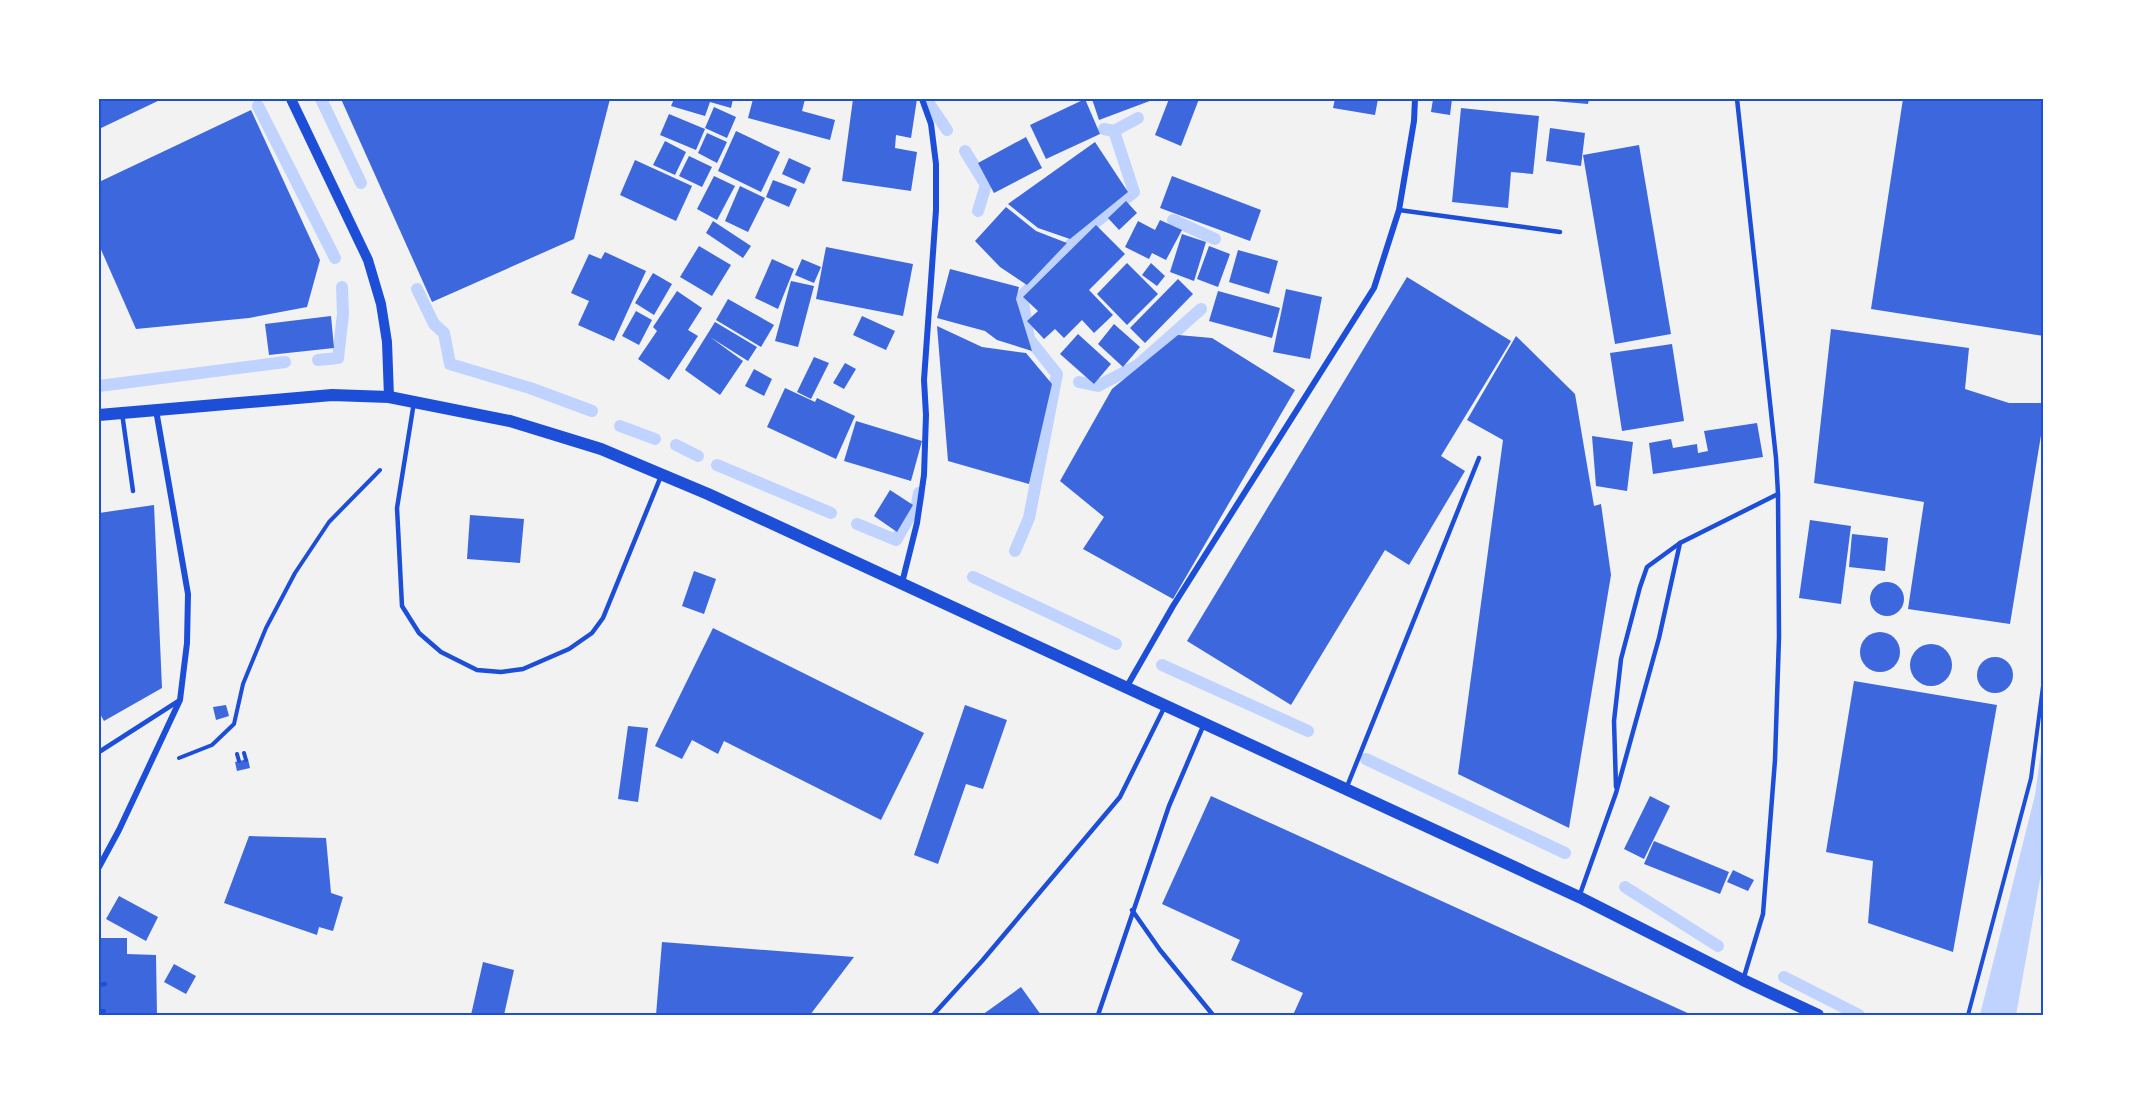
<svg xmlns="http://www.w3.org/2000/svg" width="2143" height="1114" font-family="'Source Serif 4',serif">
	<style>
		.water { fill: #bfd3fe }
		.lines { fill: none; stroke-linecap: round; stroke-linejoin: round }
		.stream { stroke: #bfd3fe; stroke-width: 12 }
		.building { fill: #3d67dc }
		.path { stroke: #1d4ed8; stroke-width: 4 }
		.service { stroke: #1d4ed8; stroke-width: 4.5 }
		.minor { stroke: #1d4ed8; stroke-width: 6 }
		.tertiary { stroke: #1d4ed8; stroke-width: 10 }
		.secondary { stroke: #1d4ed8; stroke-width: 12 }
		.neatline { fill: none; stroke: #1d4ed8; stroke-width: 2 }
	</style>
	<rect width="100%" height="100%" fill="#f2f2f2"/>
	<polygon class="water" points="2044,730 2044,857 2016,1015 1980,1015 2035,795"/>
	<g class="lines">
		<g class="stream">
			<polyline points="321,99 361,183"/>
			<polyline points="926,99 947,130"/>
			<polyline points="258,106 335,258"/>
			<polyline points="1114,131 1138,118"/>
			<polyline points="965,151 986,185 978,211"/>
			<polyline points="1173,220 1215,239"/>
			<polyline points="417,289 434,324 444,333 450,364 530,388 592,411"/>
			<polyline points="318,360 338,358 343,314 342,287"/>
			<polyline points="1079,382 1098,386 1138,365 1201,309"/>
			<polyline points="99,386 285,362"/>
			<polyline points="620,426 655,439"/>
			<polyline points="676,445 698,456"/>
			<polyline points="717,465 831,513"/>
			<polyline points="857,524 896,540 917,504 919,493"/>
			<polyline points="1015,551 1029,518 1057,374 1029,339 1022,296 1082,233 1134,192 1114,131 1104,129"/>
			<polyline points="973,577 1116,644"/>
			<polyline points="1162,665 1308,731"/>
			<polyline points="1366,759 1565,853"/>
			<polyline points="1625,887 1718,946"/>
			<polyline points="1784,977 1859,1015"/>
		</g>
	</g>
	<g class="building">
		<polygon points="99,99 162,99 99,129"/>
		<polygon points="341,99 610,99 574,239 432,302"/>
		<polygon points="674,99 733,99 731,108 710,102 705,116 671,106"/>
		<polygon points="753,99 805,99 802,111 835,120 830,140 748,118"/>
		<polygon points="853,99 917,99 911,138 896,135 895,148 917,152 911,191 842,181"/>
		<polygon points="1085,99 1100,134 1046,159 1030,125"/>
		<polygon points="1092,99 1155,99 1099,120"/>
		<polygon points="1169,99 1199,99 1181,146 1155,135"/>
		<polygon points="1335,99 1378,99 1375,115 1333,108"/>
		<polygon points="1433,99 1452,99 1450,115 1431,112"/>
		<polygon points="1553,99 1589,99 1588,104 1553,101"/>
		<polygon points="1903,99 2044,99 2044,336 1871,309"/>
		<polygon points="714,107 736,117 727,138 705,128"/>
		<polygon points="1461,108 1539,116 1533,174 1511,172 1508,208 1452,202"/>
		<polygon points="251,110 320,260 307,307 249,318 136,329 99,245 99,182"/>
		<polygon points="669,114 705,129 696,150 660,135"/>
		<polygon points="1550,128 1585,133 1581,166 1546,161"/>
		<polygon points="736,131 780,152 761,192 718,171"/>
		<polygon points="707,133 727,142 717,163 698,153"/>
		<polygon points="1026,137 1042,168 994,193 978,163"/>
		<polygon points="665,141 686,152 675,175 653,165"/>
		<polygon points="1095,142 1128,192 1070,239 1038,228 1008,204"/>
		<polygon points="1639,145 1671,334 1615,344 1583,155"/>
		<polygon points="689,156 712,167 702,187 679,176"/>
		<polygon points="789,158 811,168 804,184 782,174"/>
		<polygon points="635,160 692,186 676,221 620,195"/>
		<polygon points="714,176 735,186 717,220 697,209"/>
		<polygon points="1172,176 1261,210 1250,241 1160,208"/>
		<polygon points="773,180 797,189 789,207 766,197"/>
		<polygon points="740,186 765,198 748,232 725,221"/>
		<polygon points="1126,201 1137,213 1119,230 1108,218"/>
		<polygon points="1006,207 1036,231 1067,243 1027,285 1000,267 975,241"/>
		<polygon points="1160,220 1182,230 1166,260 1152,253 1149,259 1125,247 1138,221 1155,230"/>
		<polygon points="713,221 751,246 743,258 706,233"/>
		<polygon points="1096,225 1125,254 1089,290 1113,315 1094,333 1082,320 1064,338 1055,329 1044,339 1027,321 1038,311 1023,297"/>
		<polygon points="1182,234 1206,242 1194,281 1170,272"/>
		<polygon points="699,246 731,265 712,296 680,277"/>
		<polygon points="1209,246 1230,254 1218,287 1197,279"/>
		<polygon points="826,247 913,264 903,316 816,299"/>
		<polygon points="1238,250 1278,261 1269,294 1229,282"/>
		<polygon points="605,252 646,271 614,341 578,325 589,301 571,293 589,254 601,259"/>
		<polygon points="772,259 794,269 778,309 755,298"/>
		<polygon points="802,259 821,267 814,283 795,275"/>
		<polygon points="1127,263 1158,294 1127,325 1097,294"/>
		<polygon points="1151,263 1165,276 1157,286 1142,275"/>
		<polygon points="950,269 1019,287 1016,299 1032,351 997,340 985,331 937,318"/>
		<polygon points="653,273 672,284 654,315 635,303"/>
		<polygon points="1407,277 1511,341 1441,456 1465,471 1409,565 1385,550 1291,705 1187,641"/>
		<polygon points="1178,279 1193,294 1145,343 1130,328"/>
		<polygon points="791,281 814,286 798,347 775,341"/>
		<polygon points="1286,289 1322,297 1310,359 1273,352"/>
		<polygon points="677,291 702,308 688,330 698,336 669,380 638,359 657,331 653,327"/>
		<polygon points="1218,291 1280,308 1272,338 1209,321"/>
		<polygon points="728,299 774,325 761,347 716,320"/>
		<polygon points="636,311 652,320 639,345 622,336"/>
		<polygon points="331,316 334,348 269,355 265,324"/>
		<polygon points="862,316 895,331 886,350 853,335"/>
		<polygon points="715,322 757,347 748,361 710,337 743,361 720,395 685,370"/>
		<polygon points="1114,324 1140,347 1123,367 1098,344"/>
		<polygon points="937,326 982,347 1026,353 1052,384 1029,484 948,461"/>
		<polygon points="1831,329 1969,348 1965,389 2009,403 2044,403 2044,417 2010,624 1908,609 1924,502 1814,483"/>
		<polygon points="1078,334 1111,364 1094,384 1060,354"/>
		<polygon points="1178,335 1212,338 1295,390 1173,599 1083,549 1104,517 1060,481 1112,389"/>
		<polygon points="1516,336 1575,394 1594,506 1601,504 1611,575 1569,828 1458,774 1503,440 1467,420"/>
		<polygon points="1672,344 1684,421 1622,431 1610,353"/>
		<polygon points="814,357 829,363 811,399 797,392"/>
		<polygon points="845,363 856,369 844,389 833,383"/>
		<polygon points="754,369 772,379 764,396 745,386"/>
		<polygon points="785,388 815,402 817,398 855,416 836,459 767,427"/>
		<polygon points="856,421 922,441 911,481 844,461"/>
		<polygon points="1757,423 1763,457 1653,474 1649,443 1671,439 1673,448 1697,444 1698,453 1708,451 1704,431"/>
		<polygon points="1592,436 1633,442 1627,491 1596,486"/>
		<polygon points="890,490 913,505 897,532 874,516"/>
		<polygon points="154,505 162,688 104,721 99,712 99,513"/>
		<polygon points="470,515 524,519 520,563 467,559"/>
		<polygon points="1810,520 1851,526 1841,604 1799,598"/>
		<polygon points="1852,534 1888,538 1885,571 1849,567"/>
		<polygon points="694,571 716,579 704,614 682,606"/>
		<circle cx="1887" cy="599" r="17"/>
		<polygon points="713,628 924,733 881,820 724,741 718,754 692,740 682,759 655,746"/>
		<circle cx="1880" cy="652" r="20"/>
		<circle cx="1931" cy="665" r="21"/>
		<circle cx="1995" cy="675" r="18"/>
		<polygon points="1854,681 1997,705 1953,952 1868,923 1873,861 1826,852"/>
		<polygon points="226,705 229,716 216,720 213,707"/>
		<polygon points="965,705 1007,720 983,789 966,784 938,864 914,855"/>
		<polygon points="628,726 648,728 638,802 618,799"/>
		<polygon points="248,759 250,768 237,771 235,762"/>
		<polygon points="1211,796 1692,1015 1293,1015 1303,993 1231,960 1240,940 1162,904"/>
		<polygon points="1650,796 1670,806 1644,859 1624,849"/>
		<polygon points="249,836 326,838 331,893 343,897 333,931 319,927 317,935 224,903"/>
		<polygon points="1654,841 1729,872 1720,894 1644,864"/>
		<polygon points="1733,870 1754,880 1748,891 1727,882"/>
		<polygon points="119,896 158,917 146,941 106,919"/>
		<polygon points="99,938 127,938 127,954 156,955 157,1015 99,1015"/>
		<polygon points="662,942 854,957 810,1015 656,1015"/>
		<polygon points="483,962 514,970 504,1015 471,1015"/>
		<polygon points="174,964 196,976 186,994 164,982"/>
		<polygon points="1021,987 1041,1015 982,1015"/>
	</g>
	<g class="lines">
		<g class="path">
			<polyline points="244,753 246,760"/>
			<polyline points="237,754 239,761"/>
			<polyline points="179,758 212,745 234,724 243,684 266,628 295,573 329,522 380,470"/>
			<polyline points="99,966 99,958"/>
			<polyline points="99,985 105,984"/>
			<polyline points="99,1011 104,1011"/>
			<polyline points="1968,1015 2031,778 2044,678"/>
		</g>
		<g class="service">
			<polyline points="1399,210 1560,232"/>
			<polyline points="414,402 397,508 402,606 419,633 441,652 477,670 501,672 523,669 569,649 592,633 603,618 661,476"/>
			<polyline points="122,413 133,491"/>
			<polyline points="99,752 180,700"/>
			<polyline points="1616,787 1614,721 1621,659 1640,587 1647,567 1680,543"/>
			<polyline points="1346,789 1479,458"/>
			<polyline points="1579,897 1616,793 1659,638 1680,543 1778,494 1776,458 1737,99"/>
			<polyline points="1132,910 1160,950 1213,1015"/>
			<polyline points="1743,980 1763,914 1775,760 1779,637 1778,494"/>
			<polyline points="933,1015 982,961 1120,797 1165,706"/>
			<polyline points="1098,1015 1169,806 1204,724"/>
		</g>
		<g class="minor">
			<polyline points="902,583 917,523 924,475 926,415 924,380 936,210 936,164 931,124 922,99"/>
			<polyline points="1126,688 1173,606 1374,288 1399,210 1414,121 1415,99"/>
			<polyline points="99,867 119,830 180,700 187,643 188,594 156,410"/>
		</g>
		<polyline class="tertiary" points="291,99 368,260 381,304 387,342 389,397"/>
		<polyline class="secondary" points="99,415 332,395 389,397 510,421 601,449 708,494 1579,897 1743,980 1818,1015"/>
	</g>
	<rect width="2143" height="1114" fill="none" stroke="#ffffff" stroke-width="201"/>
	<rect x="100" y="100" width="1942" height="914" class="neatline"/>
</svg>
